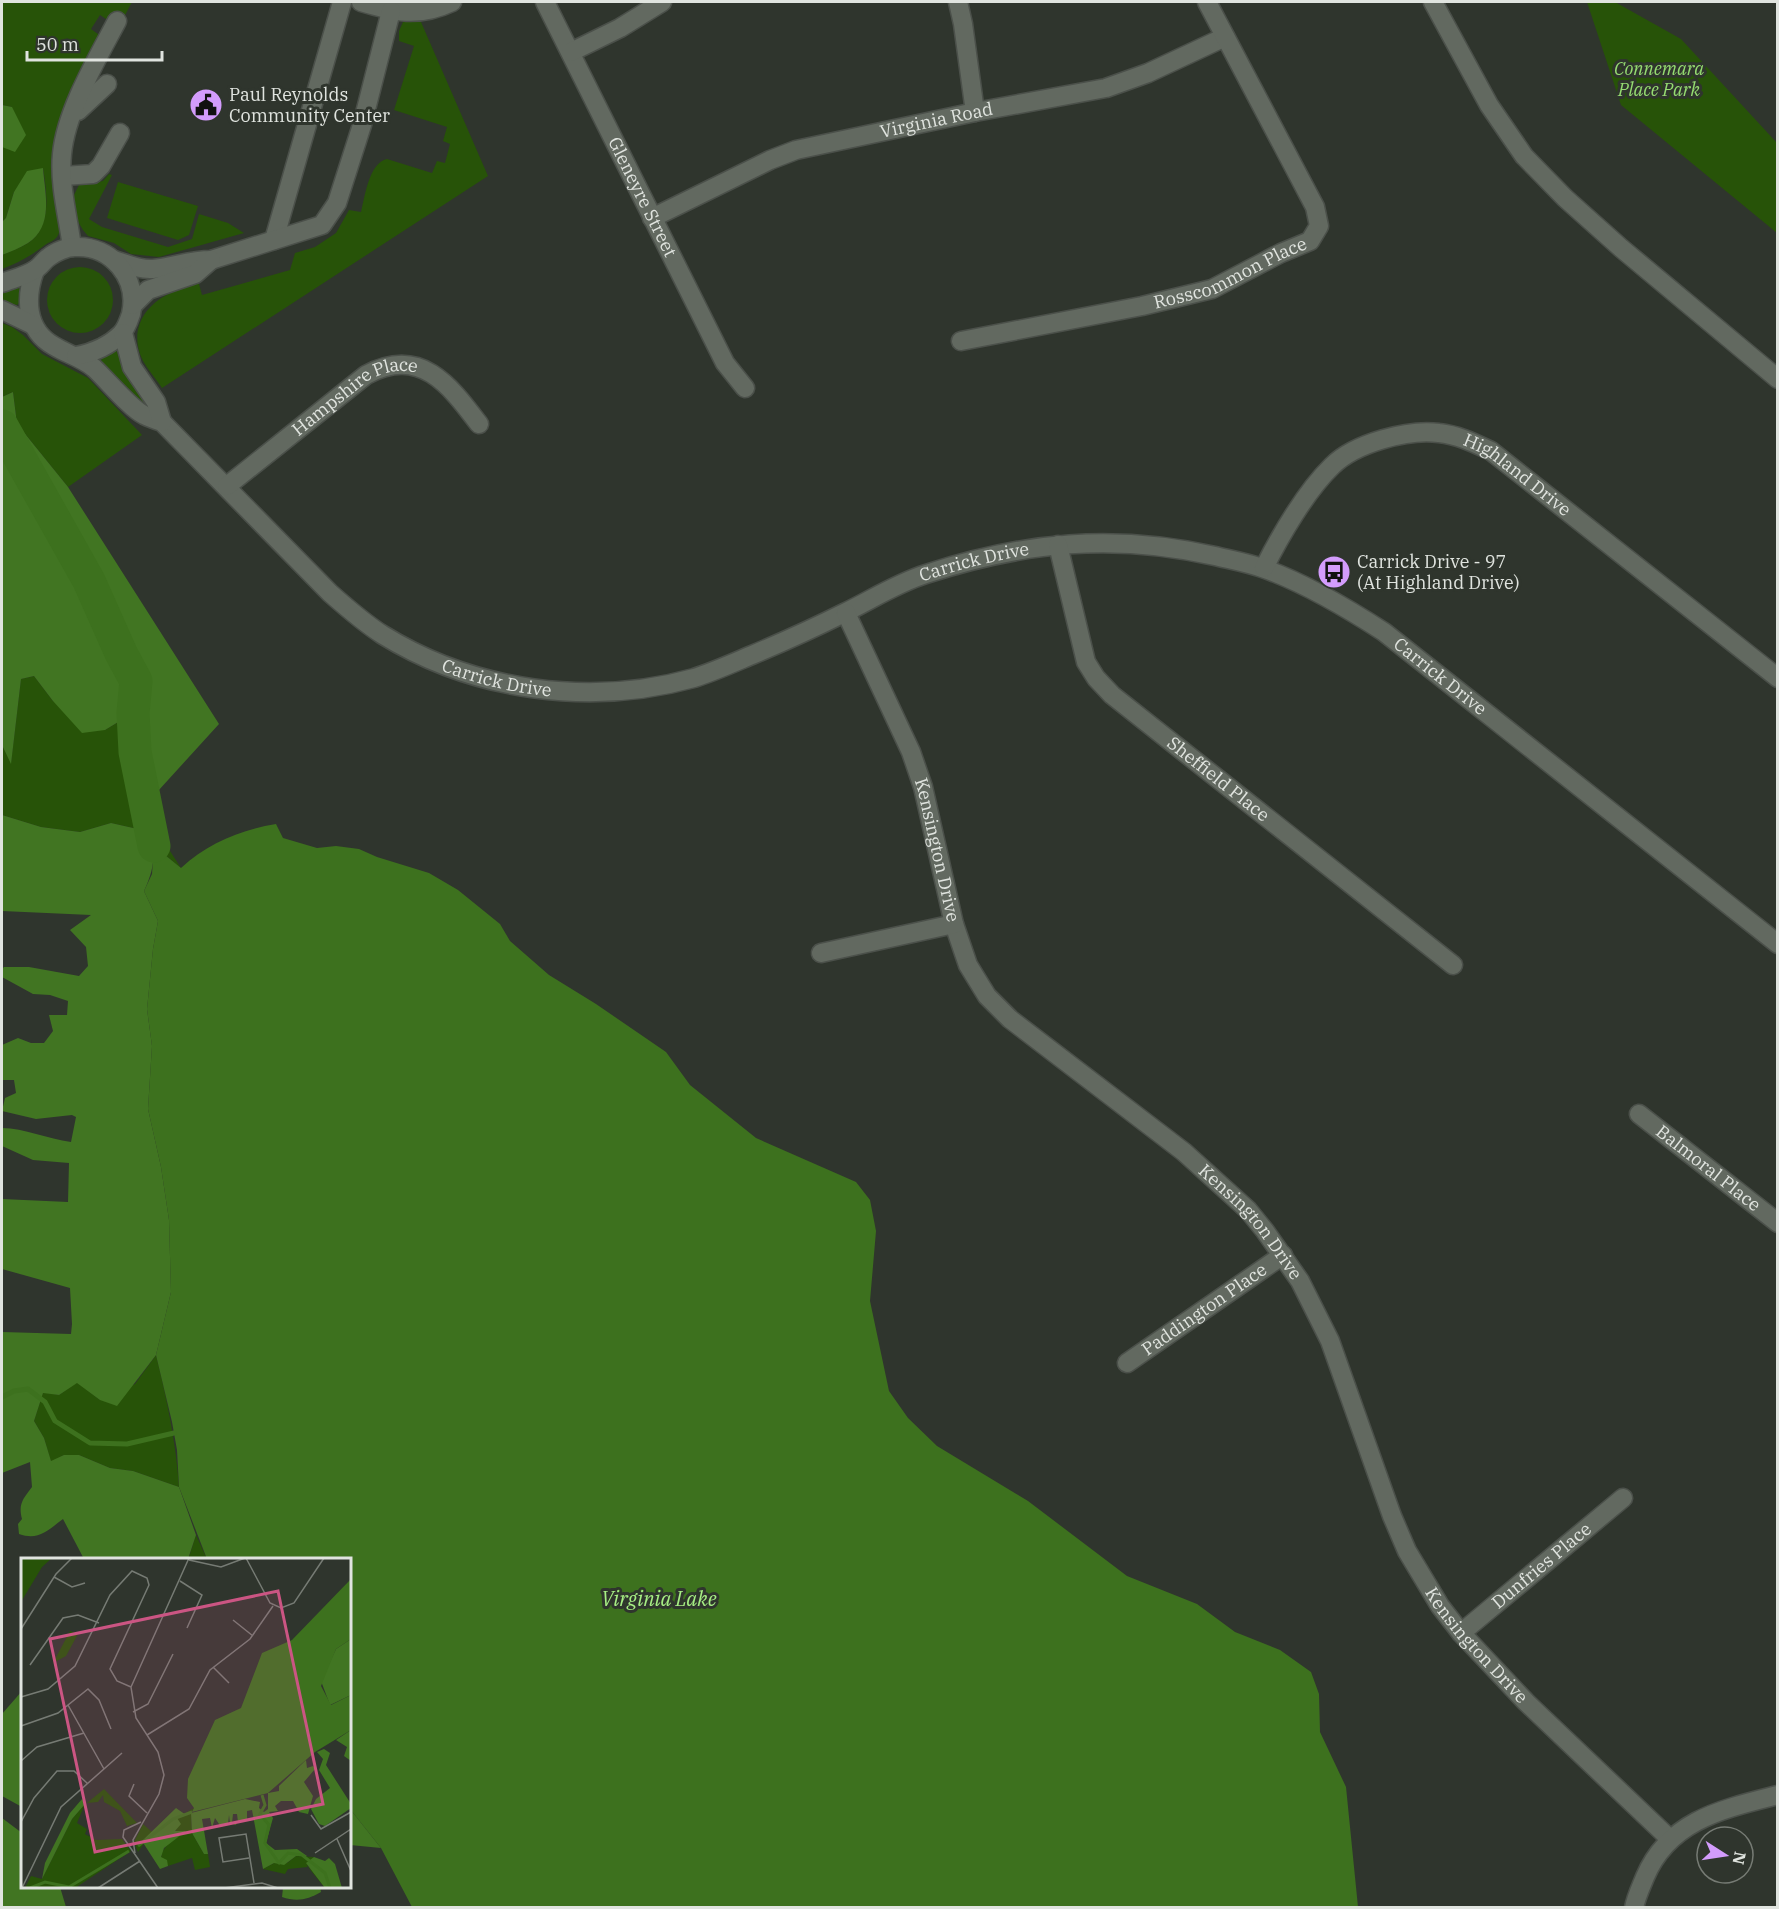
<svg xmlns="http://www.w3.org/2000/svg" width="1779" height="1909" font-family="'IBM Plex Serif',serif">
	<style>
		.green { fill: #275308 }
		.forest { fill: #417522 }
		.water { fill: #3d711e }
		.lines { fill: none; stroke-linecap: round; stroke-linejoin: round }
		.stream { stroke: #3d711e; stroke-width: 5 }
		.river { stroke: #3d711e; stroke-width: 33 }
		.minor-casing { stroke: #4b504a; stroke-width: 21 }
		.minor { stroke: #626960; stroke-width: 18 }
		.labels { text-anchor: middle; stroke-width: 6; stroke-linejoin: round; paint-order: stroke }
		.park-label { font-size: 18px; font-style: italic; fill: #95dc71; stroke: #2f352d }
		.poi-label { font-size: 18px; fill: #e0e4df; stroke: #2f352d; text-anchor: start }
		.street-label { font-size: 18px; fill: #e0e4df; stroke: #2f352d }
		.water-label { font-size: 20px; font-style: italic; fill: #a7ef84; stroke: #2f352d }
		.inset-river { fill: none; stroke: #3d711e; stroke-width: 3 }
		.inset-road { fill: none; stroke: #767b74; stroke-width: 1.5 }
		.view { fill: #cb5583; fill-opacity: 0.15; stroke: #cb5583; stroke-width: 3 }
		.inset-edge { fill: none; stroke: #e0e4df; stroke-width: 3 }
	</style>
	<rect width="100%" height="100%" fill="#2f352d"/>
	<g class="green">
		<path d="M2,2H132L123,19L109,21L100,15L91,29L102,37C85,73 51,125 52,165C52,181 66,226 57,237C54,241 49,242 45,245C31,256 18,263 2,269V255C10,251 20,248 28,243C52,227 47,192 43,168L14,192L6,218L2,222V147L12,107L2,105Z"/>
		<polygon points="1587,2 1615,2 1681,39 1777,143 1777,233 1621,105"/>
		<path d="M403,22H421L488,176L162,388C156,379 148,370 143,361C128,331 144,304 173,292L172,288L195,282L199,284L202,295L290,270L295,253L315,247L336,233L349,210L361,212C365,196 369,163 387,159L432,173L437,161L445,163L450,144L443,141L447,127L394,110L414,46L399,41V31Z"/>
		<polygon points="109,174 112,175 89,219 102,227 168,247 192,239 199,214 228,223 244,233 159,257 131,254 114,243 88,236 83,230 77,220 73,197 79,185 103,181"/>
		<polygon points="118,182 198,206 189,235 178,240 107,218"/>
		<circle cx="80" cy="300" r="33"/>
		<polygon points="20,285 19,303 17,305 2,301 2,290"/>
		<polygon points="2,323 12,327 23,335 42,354 88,378 142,435 68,487 17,424 13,392 2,397"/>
		<polygon points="116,350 129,378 146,401 145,403 142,402 101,362 102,356"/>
		<polygon points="34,676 53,701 105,730 133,713 135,752 143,791 158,791 170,851 181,868 154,846 151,832 111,823 80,832 41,827 2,815 2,745 11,762 21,679"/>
		<path d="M156,1355C167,1400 176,1442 179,1487L133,1471L110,1468L79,1455H64L51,1462L44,1438L34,1421L43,1392L59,1395L77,1382L100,1400L135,1384Z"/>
		<polygon points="196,1535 207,1559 188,1560"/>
	</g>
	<g class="forest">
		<polygon points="2,105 12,107 26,135 15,152 2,147"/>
		<path d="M43,168C45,194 54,226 28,243C20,248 10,252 2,255V222L6,218L14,192L27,171Z"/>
		<polygon points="13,392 17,424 68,487 219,724 158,791 143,792 135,752 133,713 105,730 82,733 53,701 34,676 21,679 11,764 2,745 2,397"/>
		<path d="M2,815L41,827L80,832L111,823L151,832C156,854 154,870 144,891L158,921L153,949L147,1009L152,1046L148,1109L161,1167L169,1220L171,1292L156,1355L117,1406L100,1400L77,1383L59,1395L43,1393L34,1421L44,1438L51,1461L64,1455H79L110,1468L133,1471L179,1487L196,1535L188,1559H84L63,1519C48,1530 39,1541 19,1534L18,1524L22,1519C18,1504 23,1499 32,1487L30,1462L2,1473V1332L71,1334L72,1324L70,1288L2,1269V1199L68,1202L69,1163L33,1160L2,1146V1128C24,1128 48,1139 71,1142L76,1117L72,1115L36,1119L2,1111L5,1098L16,1093L14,1080H2V1045L18,1038L31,1043H44L53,1031L49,1015H67L68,1001L50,995L33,994L2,977V969L4,967H29L79,976L88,966L86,947L70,930L91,915L2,911Z"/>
		<polygon points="22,1691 22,1807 2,1796 2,1714"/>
		<polygon points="350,1809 381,1848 350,1845"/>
		<polygon points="2,1818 22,1833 22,1886 60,1887 66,1907 2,1907"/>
		<path d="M286,1886L320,1887L321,1892C308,1900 296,1902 282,1897L283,1888Z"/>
	</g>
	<path class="water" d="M276,824L283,838L317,848L336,846L359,849L377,857L429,873L458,890L500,924L510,941L549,975L596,1004L666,1052L690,1085L756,1138L856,1182L870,1200L876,1231L870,1301L889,1391L908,1418L937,1446L1028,1501L1127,1576L1197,1604L1235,1632L1280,1650L1311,1672L1319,1694L1320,1732L1346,1787L1358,1907H412L381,1848L350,1809V1560L207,1559L179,1487L177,1450L172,1422L156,1355L171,1292L169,1220L161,1167L148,1109L152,1046L147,1009L153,949L158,921L144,891L152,874L154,846L181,868C208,843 240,830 276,824Z"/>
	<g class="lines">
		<polyline class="stream" points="2,1397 14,1391 28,1389 45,1402 55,1421 90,1443 127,1444 174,1433"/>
		<polyline class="river" points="2,426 89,581 121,653 136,681 133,713 135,752 154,846"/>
		<g class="minor-casing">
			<g id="minor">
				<path d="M361,2C395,12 418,18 452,2"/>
				<path id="s1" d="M545,2L725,363L745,388"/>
				<polyline points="958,2 963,24 975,112"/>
				<polyline points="1433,2 1489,105 1524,156 1565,198 1621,248 1778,379"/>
				<polyline points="571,52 620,28 662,2"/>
				<polyline points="78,111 107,84"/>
				<polyline points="63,176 93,174 101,166 120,133"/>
				<path id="s2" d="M652,218L770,160L796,150L975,112L1106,88L1148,73L1225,37"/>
				<polyline points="274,240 342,2"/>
				<path d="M72,247C68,217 59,184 62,154C66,111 97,59 117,21"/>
				<path d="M114,260C127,264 139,270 153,269C173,267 190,260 211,260L322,225L337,203L362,125L391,11"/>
				<path id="s3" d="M35,270C25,297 25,330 54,346C67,354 82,358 94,368C107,380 131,409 144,415C150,418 156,420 162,422L330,593C347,608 364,623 383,635C474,691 590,707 694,678C713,672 733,663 752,655C783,642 814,628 844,613C871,600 897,583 926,574C1024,542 1114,533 1215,556C1232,560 1249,563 1265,569C1307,584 1347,608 1384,632L1778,944"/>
				<path d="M2,283C12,279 26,276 36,269C41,266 44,260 49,257C55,252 67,247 75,247C111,245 139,278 131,314C129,320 126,329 121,334C109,346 92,353 76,356"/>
				<polyline points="133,305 148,290 195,274 211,260"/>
				<polyline points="2,310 33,325"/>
				<polyline points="123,333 132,367 156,402 162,422"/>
				<path id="s4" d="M961,341L1142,306L1212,289L1281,253L1310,241L1319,226L1315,207L1207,2"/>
				<path id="s5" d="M227,486L366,375C420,346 449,384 479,424"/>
				<path id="s6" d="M1058,545L1086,662L1096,678L1112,695L1453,965"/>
				<path id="s7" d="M1264,568C1280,536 1306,491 1332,466C1355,443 1408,429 1439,433C1458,435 1474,443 1491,451L1778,678"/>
				<path id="s8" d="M846,613L911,752L923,787L954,924L968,965L987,996L1010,1019L1184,1152L1248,1210L1265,1231L1300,1281L1330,1341L1392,1516L1407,1551L1440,1606L1461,1633L1526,1702L1670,1839"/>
				<polyline points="821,953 954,924"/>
				<path id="s9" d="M1639,1114L1778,1223"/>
				<path id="s10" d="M1127,1363L1283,1255"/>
				<path id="s11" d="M1461,1633L1623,1498"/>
				<path d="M1634,1908C1636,1897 1641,1887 1645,1877C1669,1820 1723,1809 1778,1795"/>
			</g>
		</g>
		<use href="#minor" class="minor"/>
	</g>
	<defs>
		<g id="civic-disc" transform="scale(1.725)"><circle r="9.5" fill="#d39cfc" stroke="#2f352d"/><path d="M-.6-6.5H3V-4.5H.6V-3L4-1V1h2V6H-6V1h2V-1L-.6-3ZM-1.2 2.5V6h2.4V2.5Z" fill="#111"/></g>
		<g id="bus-disc" transform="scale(1.725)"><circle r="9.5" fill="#d39cfc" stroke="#2f352d"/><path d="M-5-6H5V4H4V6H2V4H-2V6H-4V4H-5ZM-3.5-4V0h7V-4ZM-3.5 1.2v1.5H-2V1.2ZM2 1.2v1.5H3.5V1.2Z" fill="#111"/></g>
	</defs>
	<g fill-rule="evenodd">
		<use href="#civic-disc" x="206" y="105"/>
		<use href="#bus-disc" x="1334" y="572"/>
	</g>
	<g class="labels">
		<g class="park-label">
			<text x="1659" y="75">Connemara<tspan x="1659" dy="21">Place Park</tspan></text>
		</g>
		<g class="poi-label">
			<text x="229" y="101">Paul Reynolds<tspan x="229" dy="21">Community Center</tspan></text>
			<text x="1357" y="568">Carrick Drive - 97<tspan x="1357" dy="21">(At Highland Drive)</tspan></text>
		</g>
		<g class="street-label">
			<text dy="6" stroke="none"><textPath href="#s2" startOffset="303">Virginia Road</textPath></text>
			<text dy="6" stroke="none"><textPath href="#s1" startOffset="218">Gleneyre Street</textPath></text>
			<text dy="6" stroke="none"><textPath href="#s4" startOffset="279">Rosscommon Place</textPath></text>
			<text dy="6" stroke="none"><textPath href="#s5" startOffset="159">Hampshire Place</textPath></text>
			<text dy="6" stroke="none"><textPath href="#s7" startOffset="328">Highland Drive</textPath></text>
			<text dy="6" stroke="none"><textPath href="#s3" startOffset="1154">Carrick Drive</textPath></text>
			<text dy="6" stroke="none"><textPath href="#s3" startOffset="650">Carrick Drive</textPath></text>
			<text dy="6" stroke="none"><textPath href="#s3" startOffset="1656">Carrick Drive</textPath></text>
			<text dy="6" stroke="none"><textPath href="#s6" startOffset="298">Sheffield Place</textPath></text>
			<text dy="6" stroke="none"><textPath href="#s8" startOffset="255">Kensington Drive</textPath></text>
			<text dy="6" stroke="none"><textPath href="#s9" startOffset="88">Balmoral Place</textPath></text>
			<text dy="6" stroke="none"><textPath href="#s8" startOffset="759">Kensington Drive</textPath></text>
			<text dy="6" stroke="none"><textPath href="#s10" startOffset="94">Paddington Place</textPath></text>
			<text dy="6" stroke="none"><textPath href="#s11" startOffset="105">Dunfries Place</textPath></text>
			<text dy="6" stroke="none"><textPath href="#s8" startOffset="1245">Kensington Drive</textPath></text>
		</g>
		<g class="water-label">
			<text x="659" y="1606">Virginia Lake</text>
		</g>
	</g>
	<g transform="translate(21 1558)">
		<rect width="330" height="330" fill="#2f352d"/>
		<path d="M0,0H31L21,9L0,44ZM49,73L57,76L45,98L32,105ZM83,231L116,265L106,268L99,253L83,244L82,237L77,244L66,245ZM64,246L56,265L66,271L64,276L75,282L101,281L110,293L54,330H4L10,318L21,321L51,261ZM173,250L170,255L171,275L183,296H187L189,309L174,312L171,300L147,308L140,300L141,294L150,282L164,274H155L156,260ZM122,266L131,274L117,294L113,284ZM275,298L293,299L286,308L297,317L304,330L287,309L267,311L264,316L242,311L253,305H266Z" fill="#275308"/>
		<path d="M330,81V137L309,147L300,123L315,91ZM330,172V203L323,198L326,189L315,182ZM303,191L309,195L305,207L330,246V250L304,268L298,266L290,251L295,241L309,230L298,212L302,201L296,194ZM285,202L286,210L292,208L294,211L283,224L292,238L287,256L278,254L272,243H260L254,248L257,253L248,254L252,260L245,285L254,292L276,291L286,298H275L263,307L253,305L242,311L231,252L226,253V263L217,264L216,256H212L211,265L216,263L215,267L209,265L208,257L207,266L200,269L194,260L191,270L189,260L181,261L187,296H183L171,275L170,255L224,241L239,244L238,250L243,254L247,251V235L258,233V228ZM61,241L64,246L51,261L21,321L24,305L49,255ZM155,250L165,257L156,260L160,266L154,273H165L143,290L140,299L146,302L147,308L139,311L121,283ZM293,299L304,303L308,300L314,306L321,330H304L285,305Z" fill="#417522"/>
		<path d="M330,21V81L315,91L300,128L310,147L330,137V172L294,194L247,235L171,254L173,250L166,240L167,221L194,162L220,150L241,95L271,82Z" fill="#3d711e"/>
		<path class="inset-river" d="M241,237L244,247L239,256L248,267L244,285L258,305M117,288L152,261L171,254M257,306L267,295L281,297L304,315L309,330M9,330L24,324L48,329L108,293"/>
		<path class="inset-road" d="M225,0L249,45L260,50L273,45L303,0M168,2L200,9L224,0M33,19L51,29L64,25M159,23L181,37L166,70M212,62L232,78M0,71L35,16L51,0M9,107L42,60L57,57L78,65M192,109L208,125M0,139L27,131L54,108L89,37L111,13L126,20L128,27L89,111L96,123L110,129M47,147L83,211M112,154L127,146L152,96M0,168L37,155L67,131L78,142L90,171M126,177L168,151L189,112L229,81L252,48M0,203L16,189L63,175M113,226L108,238L126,255M290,257L300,271L330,254M0,264L13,240L36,213H53L66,225M120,264L103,272L102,279L137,330M316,281L330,313M114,295L112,282L138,236L143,217L137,194L115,160L110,129L168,0M294,295L330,271M228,300L202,304L198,280L225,276L233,325M1,330L40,249L101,195M77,330L119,303M203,330L241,325L257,330"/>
		<path class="view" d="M257,33L302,246L74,294L29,81Z"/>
		<rect width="330" height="330" class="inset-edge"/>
	</g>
	<rect width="1779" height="1909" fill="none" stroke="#e0e4df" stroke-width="6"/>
	<g transform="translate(1725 1855) rotate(102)"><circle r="28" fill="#2f352d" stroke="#767b74" stroke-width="1.5"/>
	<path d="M0-4.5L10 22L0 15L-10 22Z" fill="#d39cfc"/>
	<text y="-9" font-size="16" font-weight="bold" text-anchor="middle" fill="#e0e4df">N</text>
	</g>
	<path d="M27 51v9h135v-9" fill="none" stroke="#e0e4df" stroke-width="3"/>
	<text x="36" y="51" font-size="18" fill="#e0e4df" stroke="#2f352d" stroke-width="4.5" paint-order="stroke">50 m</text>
</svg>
